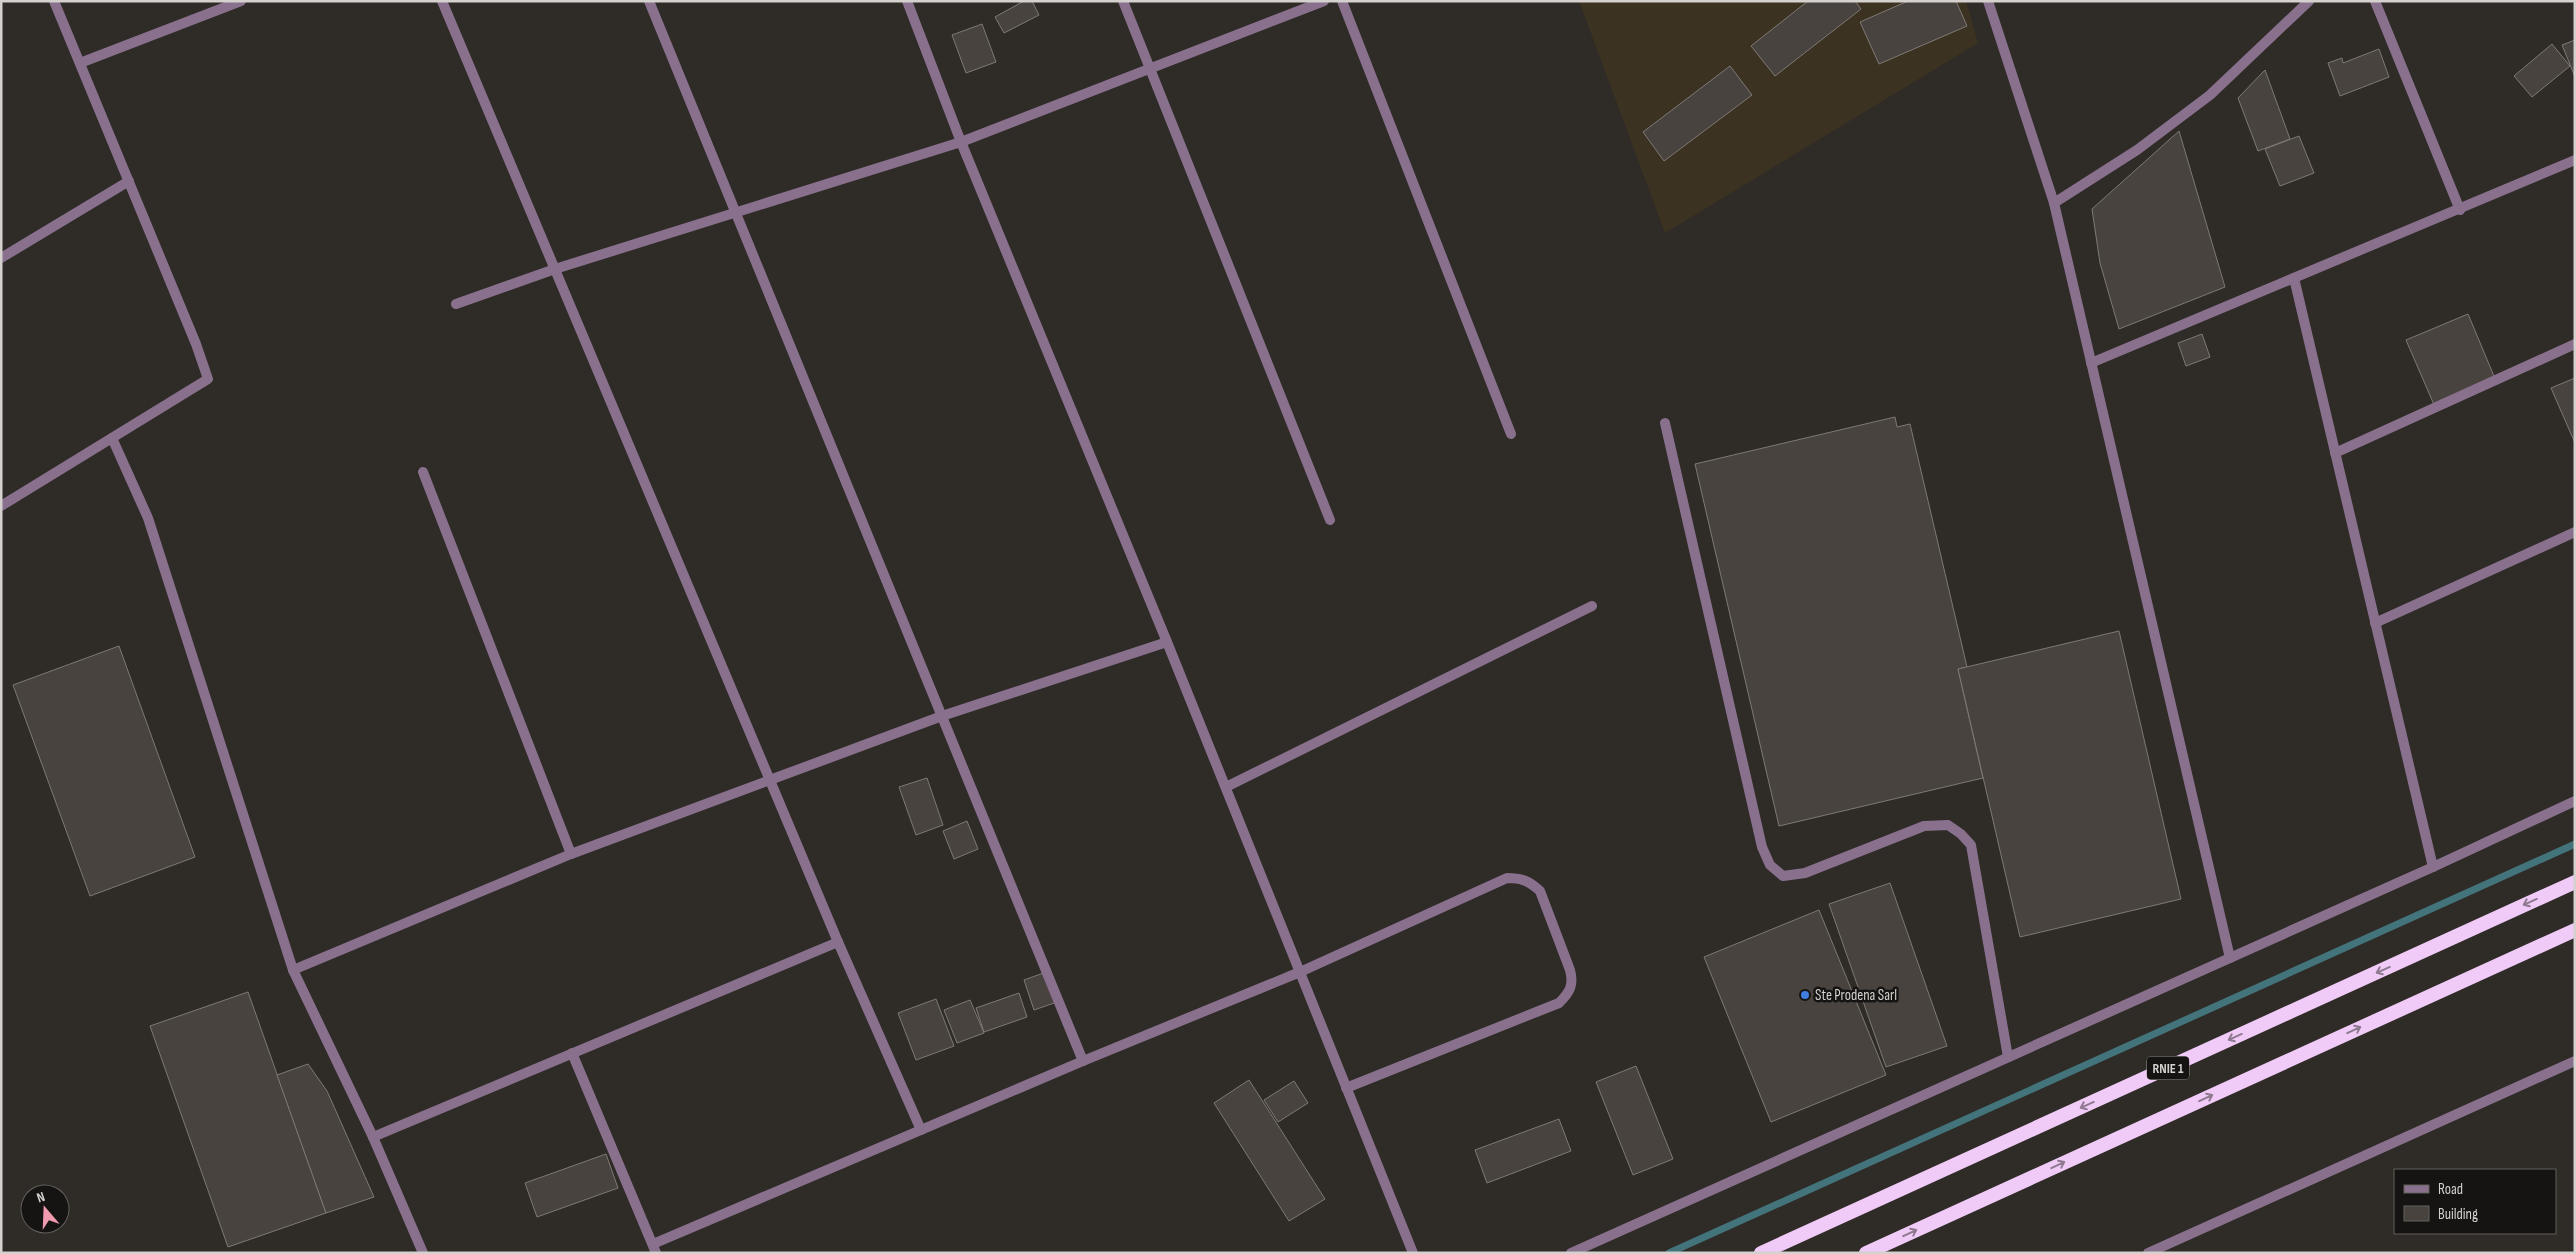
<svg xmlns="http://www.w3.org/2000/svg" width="2576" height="1254" font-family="'Sofia Sans Condensed',sans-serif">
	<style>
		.education { fill: #3c3222 }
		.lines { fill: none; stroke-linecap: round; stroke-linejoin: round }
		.stream { stroke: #43737b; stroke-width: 7 }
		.building { fill: #48433f; stroke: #7e7974 }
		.service { stroke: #89718e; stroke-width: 10 }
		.minor { stroke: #89718e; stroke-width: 10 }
		.trunk { stroke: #f0cbf7; stroke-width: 14 }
		.oneway { stroke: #8e7990 }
		.shop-dot { fill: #3f7fe0; stroke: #161412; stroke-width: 2 }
		.labels { text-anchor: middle; stroke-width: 5; stroke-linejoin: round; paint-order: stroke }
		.shield { fill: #161412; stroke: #9b9896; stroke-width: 1 }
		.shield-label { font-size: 14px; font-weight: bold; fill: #d4d1ce }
		.poi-label { font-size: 15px; fill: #d4d1ce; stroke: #161412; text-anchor: start }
	</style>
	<rect width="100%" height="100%" fill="#2f2b27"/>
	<polygon class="education" points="1579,1 1966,1 1978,43 1665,233"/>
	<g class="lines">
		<polyline class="stream" points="1669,1253 2575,844"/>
	</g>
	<g class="building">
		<polygon points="1024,1 1032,1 1039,15 1004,33 995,17"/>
		<polygon points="1808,1 1855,1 1861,9 1775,76 1751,46"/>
		<polygon points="1908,1 1956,1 1967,26 1879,64 1860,22"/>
		<polygon points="982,24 996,62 966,73 952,35"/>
		<polygon points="2575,40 2575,77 2562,45"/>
		<polygon points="2552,44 2570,66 2532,97 2514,76"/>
		<polygon points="2379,49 2389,77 2340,96 2328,63 2342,58 2343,63"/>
		<polygon points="1730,66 1752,95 1664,161 1643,132"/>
		<polygon points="2265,70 2290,139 2258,151 2238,98"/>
		<polygon points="2179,131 2225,287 2119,329 2100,263 2092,209"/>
		<polygon points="2299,136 2314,173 2280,186 2265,149"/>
		<polygon points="2468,314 2496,381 2435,407 2406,340"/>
		<polygon points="2202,334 2210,357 2186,366 2178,343"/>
		<polygon points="2575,378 2575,443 2551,388"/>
		<polygon points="1895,417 1897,427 1910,424 1967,667 1958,669 1983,778 1779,826 1695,464"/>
		<polygon points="2119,631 2181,899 2020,937 1958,669"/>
		<polygon points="119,646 195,857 90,896 13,685"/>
		<polygon points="927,778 943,825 916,835 899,787"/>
		<polygon points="967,821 978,849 954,859 943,831"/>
		<polygon points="1890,883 1947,1046 1886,1067 1829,904"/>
		<polygon points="1819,910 1886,1075 1771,1122 1704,957"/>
		<polygon points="1049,971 1060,1001 1034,1010 1024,980"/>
		<polygon points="248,992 326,1213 228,1247 150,1026"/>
		<polygon points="1019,993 1027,1017 984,1032 976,1008"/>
		<polygon points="936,999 954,1046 916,1060 898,1013"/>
		<polygon points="970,1000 984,1033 957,1043 944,1010"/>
		<polygon points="308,1064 327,1091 374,1197 326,1213 277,1075"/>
		<polygon points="1636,1066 1673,1159 1633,1175 1596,1082"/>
		<polygon points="1249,1080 1325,1199 1289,1221 1214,1103"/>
		<polygon points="1294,1081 1308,1103 1278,1122 1264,1100"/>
		<polygon points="1559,1119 1571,1151 1487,1183 1475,1150"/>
		<polygon points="606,1154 618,1188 537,1217 525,1183"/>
	</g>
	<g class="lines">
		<polyline class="service" points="1665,423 1762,847 1770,865 1783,876 1805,873 1924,826 1948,825 1961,834 1971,845 2008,1057"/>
		<g class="minor">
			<polyline points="442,1 838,942 921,1130"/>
			<polyline points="649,1 1083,1061"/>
			<polyline points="907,1 961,142 1167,642 1413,1253"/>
			<polyline points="1123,1 1330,520"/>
			<polyline points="1342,1 1511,434"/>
			<polyline points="1988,1 2054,203 2230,958"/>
			<polyline points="2375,1 2460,210"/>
			<polyline points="80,63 241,1"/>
			<polyline points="2054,203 2137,150 2210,95 2309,1"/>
			<polyline points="1,258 129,181"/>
			<polyline points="2294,278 2433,867"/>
			<polyline points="456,304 555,269 961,142 1324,1"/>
			<polyline points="2091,363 2575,160"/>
			<polyline points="112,438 148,518 293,970 373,1137 423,1253"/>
			<polyline points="2335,453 2575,344"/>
			<polyline points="423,472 571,854"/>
			<polyline points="1,506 208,379 196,344 54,1"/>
			<polyline points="2375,623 2575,532"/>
			<polyline points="1226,787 1592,606"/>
			<polyline points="293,970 571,854 942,716 1167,642"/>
			<polyline points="572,1053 656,1253"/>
			<polyline points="373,1137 838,942"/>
			<path d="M653,1244L1083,1061L1300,972L1507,878C1522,878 1529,881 1540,891L1570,970C1574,985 1570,992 1559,1003L1346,1088"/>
			<polyline points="1571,1253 2433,867 2575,801"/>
			<polyline points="2148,1253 2575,1061"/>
		</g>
		<g class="trunk">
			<polyline points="1761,1253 2575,882"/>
			<polyline points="1866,1253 2575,930"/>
		</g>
	</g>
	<defs><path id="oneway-shaft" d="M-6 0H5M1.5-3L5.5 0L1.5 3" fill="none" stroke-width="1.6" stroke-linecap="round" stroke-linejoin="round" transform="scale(1.25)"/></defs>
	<g class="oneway">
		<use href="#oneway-shaft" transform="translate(2530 902) rotate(156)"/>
		<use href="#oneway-shaft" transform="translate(2383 970) rotate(156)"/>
		<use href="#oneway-shaft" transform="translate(2354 1030) rotate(-25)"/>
		<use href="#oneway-shaft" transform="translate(2235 1037) rotate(156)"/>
		<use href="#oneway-shaft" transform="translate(2206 1098) rotate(-25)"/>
		<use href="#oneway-shaft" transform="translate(2087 1105) rotate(156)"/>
		<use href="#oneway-shaft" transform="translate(2058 1165) rotate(-25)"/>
		<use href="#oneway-shaft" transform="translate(1910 1233) rotate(-25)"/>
	</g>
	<circle class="shop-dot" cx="1805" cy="995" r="5"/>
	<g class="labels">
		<rect class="shield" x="2147" y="1056.5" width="42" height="23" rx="4"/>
		<g class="shield-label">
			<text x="2168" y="1073">RNIE 1</text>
		</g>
		<g class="poi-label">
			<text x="1815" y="1000">Ste Prodena Sarl</text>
		</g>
	</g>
	<rect width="2576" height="1254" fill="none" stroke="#d4d1ce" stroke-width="5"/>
	<rect x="2394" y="1169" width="162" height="65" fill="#161412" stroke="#62605d"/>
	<rect x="2404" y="1185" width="25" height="8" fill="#89718e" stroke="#62605d"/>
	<text x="2438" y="1194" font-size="15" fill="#d4d1ce">Road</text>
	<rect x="2404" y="1206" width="25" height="15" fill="#48433f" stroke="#62605d"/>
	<text x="2438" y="1219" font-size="15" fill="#d4d1ce">Building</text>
	<g transform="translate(45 1209) rotate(341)"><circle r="24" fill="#161412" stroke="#62605d"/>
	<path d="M0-4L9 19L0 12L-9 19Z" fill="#f29ab0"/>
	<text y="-8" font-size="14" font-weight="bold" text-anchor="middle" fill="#d4d1ce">N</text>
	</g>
</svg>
